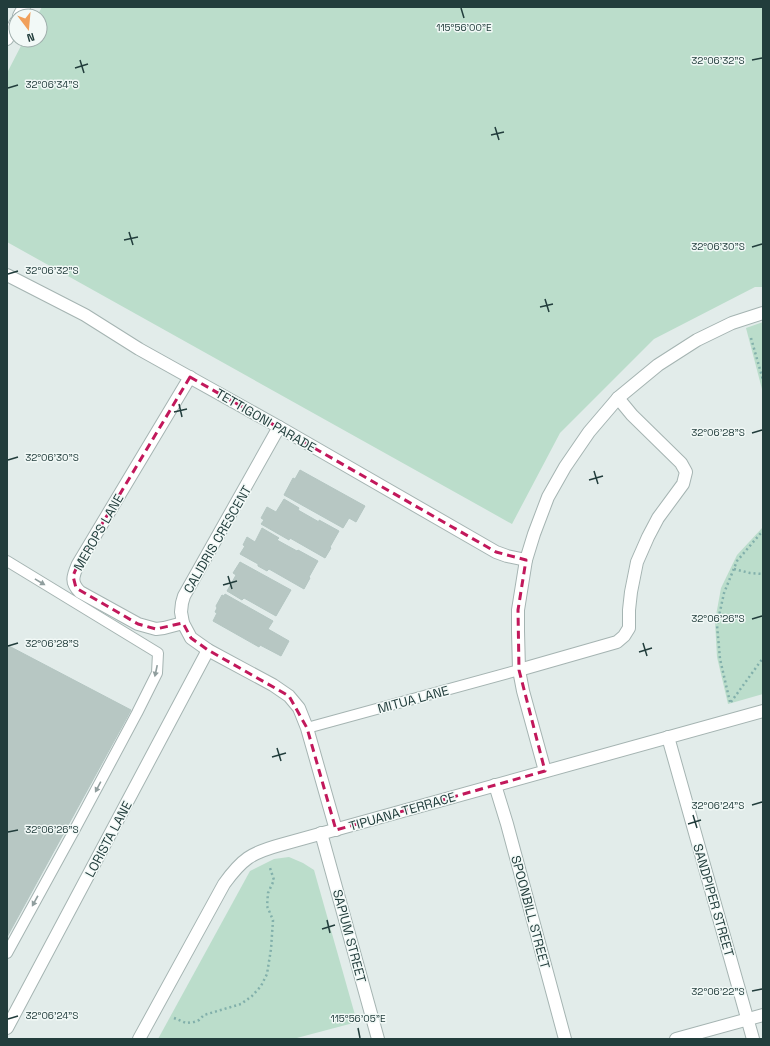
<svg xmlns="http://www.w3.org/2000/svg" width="770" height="1046" font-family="'Space Grotesk',sans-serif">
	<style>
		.green { fill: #bbddcb }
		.building { fill: #b7c7c3; stroke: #b4c6c2 }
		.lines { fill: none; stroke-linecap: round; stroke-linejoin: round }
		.service-casing { stroke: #a5b4b2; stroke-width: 12 }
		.minor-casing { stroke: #a5b4b2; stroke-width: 14 }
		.tertiary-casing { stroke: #a5b4b2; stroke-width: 14 }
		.path { stroke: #82b0ab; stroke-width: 2.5; stroke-dasharray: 2 3; stroke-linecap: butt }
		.service { stroke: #fff; stroke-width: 10 }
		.minor { stroke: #fff; stroke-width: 12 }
		.tertiary { stroke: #fff; stroke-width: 12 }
		.oneway { fill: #909e9e }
		.marked { fill: none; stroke: #c2185b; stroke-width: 3; stroke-dasharray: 8 5; stroke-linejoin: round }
		.ticks { fill: none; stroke: #223d3c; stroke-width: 1.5 }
		.labels { text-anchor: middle; stroke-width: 3; stroke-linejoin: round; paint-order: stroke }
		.street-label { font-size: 13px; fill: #223d3c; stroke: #f2f9f7 }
		.ticks-label { font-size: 10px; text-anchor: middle; fill: #223d3c; stroke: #f2f9f7; stroke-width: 3; stroke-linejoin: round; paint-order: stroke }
	</style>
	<rect width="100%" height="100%" fill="#e2ecea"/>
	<g class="green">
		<polygon points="42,7 763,7 763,287 755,287 654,339 560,433 512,524 7,242 7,73 24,40 40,40 40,16 37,16"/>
		<polygon points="763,322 763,393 746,328"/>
		<polygon points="763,527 763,694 728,704 717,657 715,621 721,588 737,555"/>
		<polygon points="289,857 303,863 314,870 357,1022 293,1039 158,1039 250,871 274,859"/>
	</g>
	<g class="building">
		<polygon points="300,470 365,506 356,522 349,518 343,528 284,495 293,478 295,479"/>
		<polygon points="284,499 299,508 298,510 319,522 319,520 339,531 330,547 331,548 325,558 290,538 289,540 261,524 264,520 261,518 267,507 276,512"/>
		<polygon points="262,528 279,538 277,540 297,551 298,550 318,561 309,577 310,578 304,589 269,569 267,571 258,566 258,564 240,554 245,546 243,545 247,537 255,542"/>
		<polygon points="240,562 291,590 276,616 244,598 242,600 227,591 236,575 233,573"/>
		<polygon points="225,594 273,621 268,629 289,641 281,656 260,645 259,647 213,621 217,613 215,612 217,608 216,606 222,595 224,596"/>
		<polygon points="7,645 131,710 7,937"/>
	</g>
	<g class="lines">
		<g class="service-casing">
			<g id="service">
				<polyline points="7,561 158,653 157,673 137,713 75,829 7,953"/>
				<polyline points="307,728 519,670"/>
			</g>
		</g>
		<g class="minor-casing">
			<g id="minor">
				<polyline points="7,275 85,315 139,349 279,427 496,552 507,556 526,560"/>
				<polyline points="279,427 184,596 182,603 181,612 183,623 191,638 208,650 273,685 289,696 299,708 307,728 336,830"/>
				<path d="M183,623L164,628L156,629L138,624L80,592C70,582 73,576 78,564L190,377"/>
				<polyline points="519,670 617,642 624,636 629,628 629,610 631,592 637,562 648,537 658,518 683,484 686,472 681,463 632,415 618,398"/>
				<polyline points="668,737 753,1039"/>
				<polyline points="545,771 523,691 519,670 518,631 518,610 526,560 534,534 548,497 565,467 589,432 618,398 658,365 697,340 732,323 763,313"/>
				<polyline points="495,785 507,824 565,1039"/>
				<polyline points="321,833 378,1039"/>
				<polyline points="7,1028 208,650"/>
				<path d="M139,1039L224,884C242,859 251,853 280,845L763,711"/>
				<polyline points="676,1039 763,1015"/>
			</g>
		</g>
		<g class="tertiary-casing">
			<g id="tertiary">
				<polyline points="19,16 24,7"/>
				<polyline points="7,39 16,22"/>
			</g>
		</g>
		<g class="path">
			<polyline points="751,338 763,380"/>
			<polyline points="734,569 750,573 763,574"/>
			<polyline points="730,702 720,659 717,625 724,593 737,561 760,534 763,532"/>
			<polyline points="731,702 763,658"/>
			<polyline points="174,1018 186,1023 194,1022 199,1020 204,1015 241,1004 252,996 261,986 267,974 271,949 273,920 267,906 268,893 274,880 270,868"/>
		</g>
		<use href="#service" class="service"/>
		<use href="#minor" class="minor"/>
		<use href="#tertiary" class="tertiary"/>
	</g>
	<defs><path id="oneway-solid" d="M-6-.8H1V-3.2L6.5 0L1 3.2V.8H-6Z"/></defs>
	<g class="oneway">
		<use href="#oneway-solid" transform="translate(40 582) rotate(31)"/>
		<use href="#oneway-solid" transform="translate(156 671) rotate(102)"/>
		<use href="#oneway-solid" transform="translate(98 787) rotate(118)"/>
		<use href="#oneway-solid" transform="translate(35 901) rotate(119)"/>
	</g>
	<path class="marked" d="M190,377L496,552L526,560L518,610L519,670L545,771L336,830L307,728L289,696L208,650L191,638L183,623L156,629L138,624L76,588L73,576L78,564Z"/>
	<path class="ticks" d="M461,8L464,18M80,60L84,73M752,60L762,58M75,68L88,64M8,88L18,85M495,127L499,140M491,135L504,132M129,232L133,245M124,240L138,237M752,247L762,244M8,274L18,271M545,299L549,312M540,307L553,304M179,404L182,417M174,412L187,409M752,433L762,430M8,460L18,457M594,471L598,484M589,480L603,476M228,576L232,589M223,585L237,581M752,619L762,616M643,643L647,656M8,646L18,643M639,652L652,648M277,748L281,761M272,757L286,753M752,805L762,802M693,815L697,828M688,824L701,820M8,832L18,830M327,920L330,933M322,929L335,925M752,991L762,989M8,1019L18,1016M358,1028L360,1038"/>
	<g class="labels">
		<g class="street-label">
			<text transform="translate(266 420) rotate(30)" y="5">TETTIGONI PARADE</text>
			<text transform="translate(98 532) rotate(-60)" y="5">MEROPS LANE</text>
			<text transform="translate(217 539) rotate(-60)" y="5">CALIDRIS CRESCENT</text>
			<text transform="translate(413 699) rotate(-15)" y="5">MITUA LANE</text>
			<text transform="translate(402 811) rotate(-16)" y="5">TIPUANA TERRACE</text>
			<text transform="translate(108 839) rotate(-62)" y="5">LORISTA LANE</text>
			<text transform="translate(714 900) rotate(74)" y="5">SANDPIPER STREET</text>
			<text transform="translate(531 912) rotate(75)" y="5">SPOONBILL STREET</text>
			<text transform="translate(350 936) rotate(75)" y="5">SAPIUM STREET</text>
		</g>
	</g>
	<g class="ticks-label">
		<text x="464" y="31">115°56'00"E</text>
		<text x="718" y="64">32°06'32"S</text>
		<text x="52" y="88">32°06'34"S</text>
		<text x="718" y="250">32°06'30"S</text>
		<text x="52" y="274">32°06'32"S</text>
		<text x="718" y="436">32°06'28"S</text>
		<text x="52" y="461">32°06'30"S</text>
		<text x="718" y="622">32°06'26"S</text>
		<text x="52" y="647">32°06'28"S</text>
		<text x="718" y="809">32°06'24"S</text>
		<text x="52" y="833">32°06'26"S</text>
		<text x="718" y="995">32°06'22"S</text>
		<text x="52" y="1019">32°06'24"S</text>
		<text x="358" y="1022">115°56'05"E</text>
	</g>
	<rect width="770" height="1046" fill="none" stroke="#223d3c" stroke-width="16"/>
	<g transform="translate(28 28) rotate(164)"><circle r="19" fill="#f2f9f7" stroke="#9faeac"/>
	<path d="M0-3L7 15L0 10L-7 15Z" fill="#f1a05b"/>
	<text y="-6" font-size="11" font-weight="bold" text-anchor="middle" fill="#223d3c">N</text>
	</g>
</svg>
